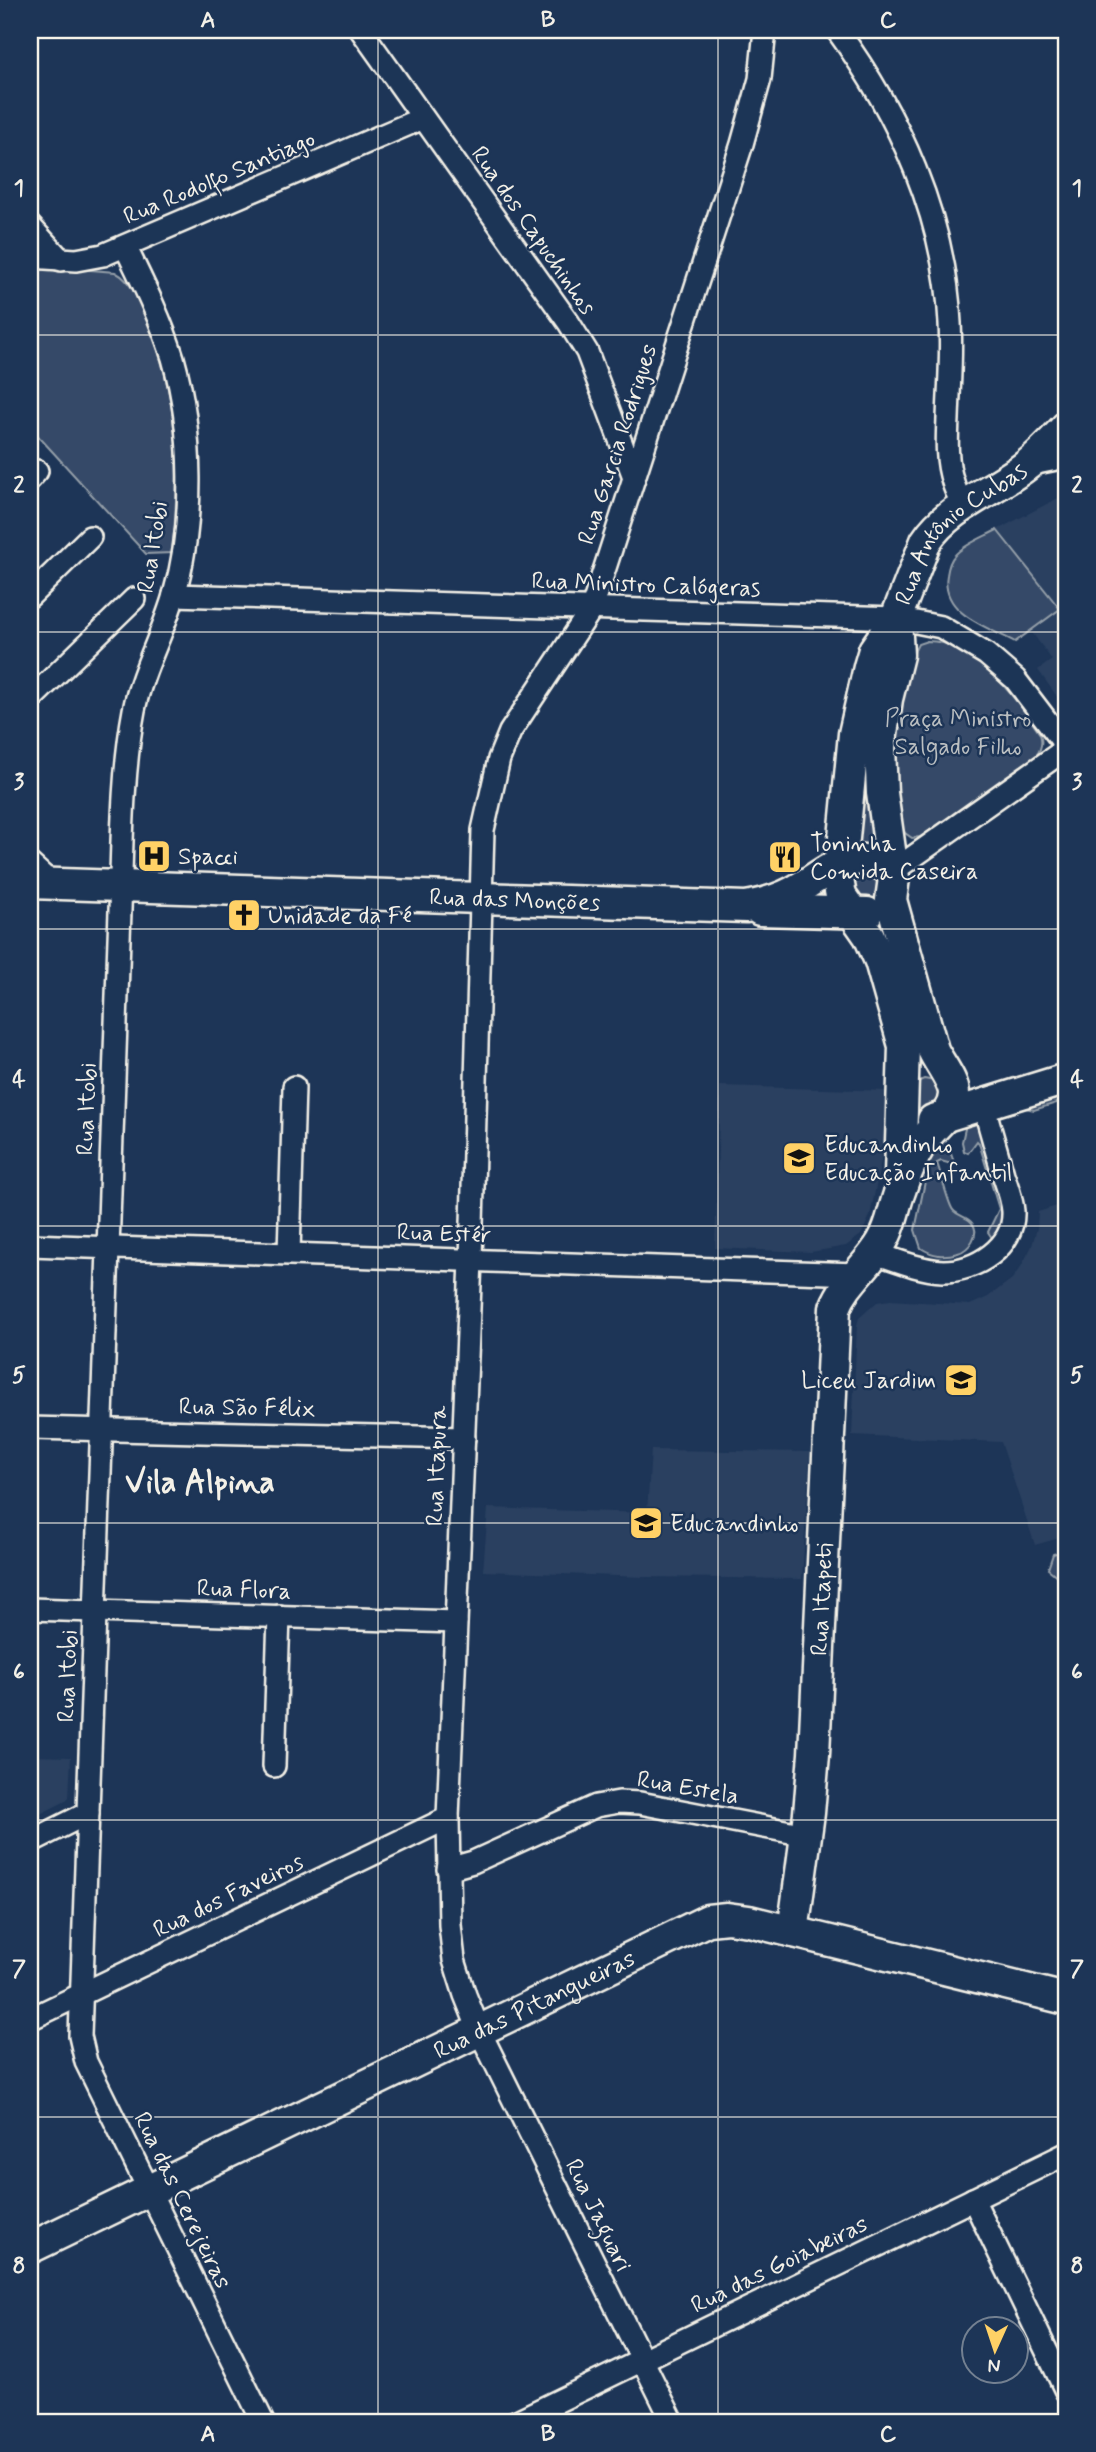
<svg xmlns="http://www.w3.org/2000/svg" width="1096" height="2452" font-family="Mynerve,sans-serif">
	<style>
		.built { fill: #2a4060 }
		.green { fill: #354a67; stroke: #949ea8; stroke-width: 2 }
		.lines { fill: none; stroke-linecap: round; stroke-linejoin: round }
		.street-casing { stroke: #f4f1e8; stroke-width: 26 }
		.secondary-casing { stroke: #f4f1e8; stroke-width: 35 }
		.street { stroke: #1d3557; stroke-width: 21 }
		.secondary { stroke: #1d3557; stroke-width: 30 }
		.grid { fill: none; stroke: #f4f1e8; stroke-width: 2; stroke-opacity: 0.55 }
		.labels { text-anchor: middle; stroke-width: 5; stroke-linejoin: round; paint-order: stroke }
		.street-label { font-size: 24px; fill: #f4f1e8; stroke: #1d3557 }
		.park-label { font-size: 24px; fill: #bbbfc1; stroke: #1d3557 }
		.poi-label { font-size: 24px; fill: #f4f1e8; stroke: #1d3557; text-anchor: start }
		.district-label { font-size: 32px; font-weight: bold; fill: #f4f1e8; stroke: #1d3557 }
		.neatline { fill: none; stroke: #f4f1e8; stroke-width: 2.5 }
		.grid-label { font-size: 23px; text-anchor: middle; font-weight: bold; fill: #f4f1e8 }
	</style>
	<rect width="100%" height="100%" fill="#1d3557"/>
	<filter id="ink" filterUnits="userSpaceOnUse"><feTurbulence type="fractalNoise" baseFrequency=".0143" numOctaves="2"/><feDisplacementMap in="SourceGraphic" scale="14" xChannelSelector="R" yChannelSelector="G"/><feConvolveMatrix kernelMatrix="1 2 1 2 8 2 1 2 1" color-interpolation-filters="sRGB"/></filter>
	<g filter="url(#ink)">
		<g class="built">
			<polygon points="1066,494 1066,709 1038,670 1052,660 1031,631 1060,608 997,530"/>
			<polygon points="720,1086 890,1091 884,1146 870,1216 861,1235 846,1246 811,1252 715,1248"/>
			<polygon points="1066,1203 1066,1536 1035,1545 1001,1442 852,1435 857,1325 859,1318 877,1302 890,1300 970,1305 988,1297 1012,1279 1022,1265 1032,1246 1037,1228 1038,1212"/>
			<polygon points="651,1450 810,1452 802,1579 645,1577 483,1571 488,1508 647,1513"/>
			<polygon points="30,1756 71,1757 69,1797 64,1802 30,1819"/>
		</g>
		<g class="green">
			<path d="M30,265L115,272C133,281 142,306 149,325C179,402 181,471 172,553L146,554L30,427Z"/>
			<path d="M997,530L1060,609L1015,642C988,627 940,614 947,575C948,568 950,560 955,555C965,544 984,537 997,530Z"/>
			<path d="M927,641C975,641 1016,698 1040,734C1044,745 1039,753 1032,761L920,837L912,838L905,833L897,818L893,727L915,650L918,644Z"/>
			<polygon points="862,752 870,768 871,849 857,848"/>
			<polygon points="867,876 874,879 880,885 879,900 865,907 851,887 859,878"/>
			<polygon points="924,1079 935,1081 943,1100 922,1112 913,1105 917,1082"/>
			<polygon points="1066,1093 1066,1100 1034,1110 1026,1108 1024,1105"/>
			<polygon points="981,1120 1006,1222 992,1238 988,1232 999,1209 979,1143 977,1141 968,1153 964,1151 962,1142 966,1124"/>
			<path d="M944,1135L955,1165L941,1161L937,1163C941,1173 948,1204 953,1210C958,1216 968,1217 972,1223C981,1233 969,1250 958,1253C944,1257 933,1256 921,1248L915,1230L934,1138Z"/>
			<polygon points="1066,1550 1066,1575 1058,1577 1048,1569 1053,1554"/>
		</g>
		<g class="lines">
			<g class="street-casing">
				<g id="street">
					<polyline points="361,30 569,323 587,352 634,477"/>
					<path d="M837,30C899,115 945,217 950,323C952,355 949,387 948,419C947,440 946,462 953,482C955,491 960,499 964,506"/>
					<polyline points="30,226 61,260"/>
					<path d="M125,246C143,283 161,319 173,358C193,429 195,524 174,595C163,634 142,670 134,710C122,773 122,847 120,911L80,2036L86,2062L263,2422"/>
					<polyline points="30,257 76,260 103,255 423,118"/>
					<polyline points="1027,465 1066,457"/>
					<polyline points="30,479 37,471"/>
					<polyline points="174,595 896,618 941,627 986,654 1015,679 1063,742 1060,753 893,871"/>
					<polyline points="30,596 90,537"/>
					<polyline points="30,700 134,599"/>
					<polyline points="30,864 52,884"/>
					<polyline points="30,1245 857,1274"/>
					<polyline points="289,1253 294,1087"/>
					<path d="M875,1253C896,1260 920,1270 943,1271C976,1271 1015,1247 1013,1211C1012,1198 1007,1186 1003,1174C997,1152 990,1129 984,1106"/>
					<polyline points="30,1428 464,1438"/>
					<polyline points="30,1609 456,1622"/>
					<polyline points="274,1766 279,1616"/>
					<polyline points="30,1842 88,1813"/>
					<polyline points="448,1869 473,1862 596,1806 619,1802 640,1803 806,1835"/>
					<polyline points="30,2019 448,1818"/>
					<polyline points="973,2199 1066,2391"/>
					<polyline points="515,2422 1066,2154"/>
					<polyline points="673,2422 479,2030 465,1995 454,1960 450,1925 448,1818 471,1260 483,830 499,759 510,732 592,608 742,144 760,79 765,30"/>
				</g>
			</g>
			<g class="secondary-casing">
				<g id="secondary">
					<path id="s1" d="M30,883L746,907C763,904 778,900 793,892C829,872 851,843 893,871"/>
					<polyline points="760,910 867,913"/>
					<polyline points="933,1120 1066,1079"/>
					<path id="s2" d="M900,1175L904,1046L880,961L869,936L841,896L837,874L844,838L854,734L869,667L874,650L896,618L926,541C949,506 994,491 1027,465C1041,454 1054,440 1066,427"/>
					<path id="s3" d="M793,1932L809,1813L814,1754L835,1308C845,1282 868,1266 882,1242C892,1226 893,1209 900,1191C905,1175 913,1157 922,1142C932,1126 954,1114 954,1094C954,1081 939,1063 933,1050L891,900L894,878L882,793L880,747L887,699L898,655L896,618"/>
					<path id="s4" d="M30,2248L708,1920L727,1918L749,1921L1066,1999"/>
				</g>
			</g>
			<use href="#street" class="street"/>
			<use href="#secondary" class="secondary"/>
		</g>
	</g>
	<path class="grid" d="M378,30V2422M718,30V2422M30,335H1066M30,632H1066M30,929H1066M30,1226H1066M30,1523H1066M30,1820H1066M30,2117H1066"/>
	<defs>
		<g id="hospital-square" transform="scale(1.75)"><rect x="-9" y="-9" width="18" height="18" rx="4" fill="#ffd166" stroke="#1d3557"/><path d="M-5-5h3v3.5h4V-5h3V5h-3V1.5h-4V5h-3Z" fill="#111"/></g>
		<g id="restaurant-square" transform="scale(1.75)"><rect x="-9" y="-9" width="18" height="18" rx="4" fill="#ffd166" stroke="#1d3557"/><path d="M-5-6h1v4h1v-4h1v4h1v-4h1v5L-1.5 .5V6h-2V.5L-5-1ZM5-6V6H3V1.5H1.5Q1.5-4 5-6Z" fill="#111"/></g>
		<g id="church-square" transform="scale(1.75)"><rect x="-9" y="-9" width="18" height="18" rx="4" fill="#ffd166" stroke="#1d3557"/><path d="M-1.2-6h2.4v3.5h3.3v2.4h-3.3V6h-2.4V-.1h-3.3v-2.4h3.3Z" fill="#111"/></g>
		<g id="school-square" transform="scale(1.75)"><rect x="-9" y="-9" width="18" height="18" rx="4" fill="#ffd166" stroke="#1d3557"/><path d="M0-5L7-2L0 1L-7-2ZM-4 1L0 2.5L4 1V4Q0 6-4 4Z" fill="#111"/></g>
	</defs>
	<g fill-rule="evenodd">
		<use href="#hospital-square" x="154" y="856"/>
		<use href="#restaurant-square" x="785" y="857"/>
		<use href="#church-square" x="244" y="915"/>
		<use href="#school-square" x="799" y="1158"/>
		<use href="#school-square" x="961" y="1380"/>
		<use href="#school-square" x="646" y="1523"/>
	</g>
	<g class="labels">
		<g class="street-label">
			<text transform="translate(219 177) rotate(-23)" y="8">Rua Rodolfo Santiago</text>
			<text transform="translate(534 230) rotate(55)" y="8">Rua dos Capuchinhos</text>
			<text transform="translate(617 444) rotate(-72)" y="8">Rua Garcia Rodrigues</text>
			<text dy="8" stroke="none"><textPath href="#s2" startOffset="693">Rua Antônio Cubas</textPath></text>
			<text transform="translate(152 547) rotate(-81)" y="8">Rua Itobi</text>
			<text transform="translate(646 584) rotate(2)" y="8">Rua Ministro Calógeras</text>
			<text dy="8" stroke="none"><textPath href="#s1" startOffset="485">Rua das Monções</textPath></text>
			<text transform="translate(86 1109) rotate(-88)" y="8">Rua Itobi</text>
			<text transform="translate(444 1233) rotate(2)" y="8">Rua Estér</text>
			<text transform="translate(247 1407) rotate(1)" y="8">Rua São Félix</text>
			<text transform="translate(436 1466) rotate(-88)" y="8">Rua Itapura</text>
			<text transform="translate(244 1589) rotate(2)" y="8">Rua Flora</text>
			<text dy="8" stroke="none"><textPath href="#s3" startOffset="334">Rua Itapeti</textPath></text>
			<text transform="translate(67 1676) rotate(-88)" y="8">Rua Itobi</text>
			<text transform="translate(688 1787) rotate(10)" y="8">Rua Estela</text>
			<text transform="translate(228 1895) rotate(-26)" y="8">Rua dos Faveiros</text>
			<text dy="8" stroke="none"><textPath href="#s4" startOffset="560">Rua das Pitangueiras</textPath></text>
			<text transform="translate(183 2200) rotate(64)" y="8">Rua das Cerejeiras</text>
			<text transform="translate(599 2215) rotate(64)" y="8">Rua Jaguari</text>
			<text transform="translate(779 2264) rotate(-26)" y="8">Rua das Goiabeiras</text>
		</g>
		<g class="park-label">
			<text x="958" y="726">Praça Ministro<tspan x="958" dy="28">Salgado Filho</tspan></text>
		</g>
		<g class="poi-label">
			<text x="810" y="851">Toninha<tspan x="810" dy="28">Comida Caseira</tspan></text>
			<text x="178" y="864">Spacci</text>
			<text x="268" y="923">Unidade da Fé</text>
			<text x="824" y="1152">Educandinho<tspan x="824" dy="28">Educação Infantil</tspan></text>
			<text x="936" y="1388" text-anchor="end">Liceu Jardim</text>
			<text x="670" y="1531">Educandinho</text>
		</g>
		<g class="district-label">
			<text x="200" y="1492">Vila Alpina</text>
		</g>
	</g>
	<rect width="1096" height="2452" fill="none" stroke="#1d3557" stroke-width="77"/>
	<g transform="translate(995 2350) rotate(183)"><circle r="33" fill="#1d3557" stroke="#738091" stroke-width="2"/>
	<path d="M0-5L12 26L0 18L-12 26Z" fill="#ffd166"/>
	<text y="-10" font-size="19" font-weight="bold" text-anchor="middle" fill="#f4f1e8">N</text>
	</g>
	<rect x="38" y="38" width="1020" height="2376" class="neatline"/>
	<g class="grid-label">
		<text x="208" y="27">A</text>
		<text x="548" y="27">B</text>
		<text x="888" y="27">C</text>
		<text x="19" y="195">1</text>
		<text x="1077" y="195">1</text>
		<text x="19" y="492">2</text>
		<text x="1077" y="492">2</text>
		<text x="19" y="789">3</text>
		<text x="1077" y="789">3</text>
		<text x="19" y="1086">4</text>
		<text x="1077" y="1086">4</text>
		<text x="19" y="1382">5</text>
		<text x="1077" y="1382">5</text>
		<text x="19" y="1679">6</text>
		<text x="1077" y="1679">6</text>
		<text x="19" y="1976">7</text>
		<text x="1077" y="1976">7</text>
		<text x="19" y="2273">8</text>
		<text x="1077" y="2273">8</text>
		<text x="208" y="2441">A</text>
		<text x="548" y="2441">B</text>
		<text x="888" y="2441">C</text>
	</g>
</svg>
